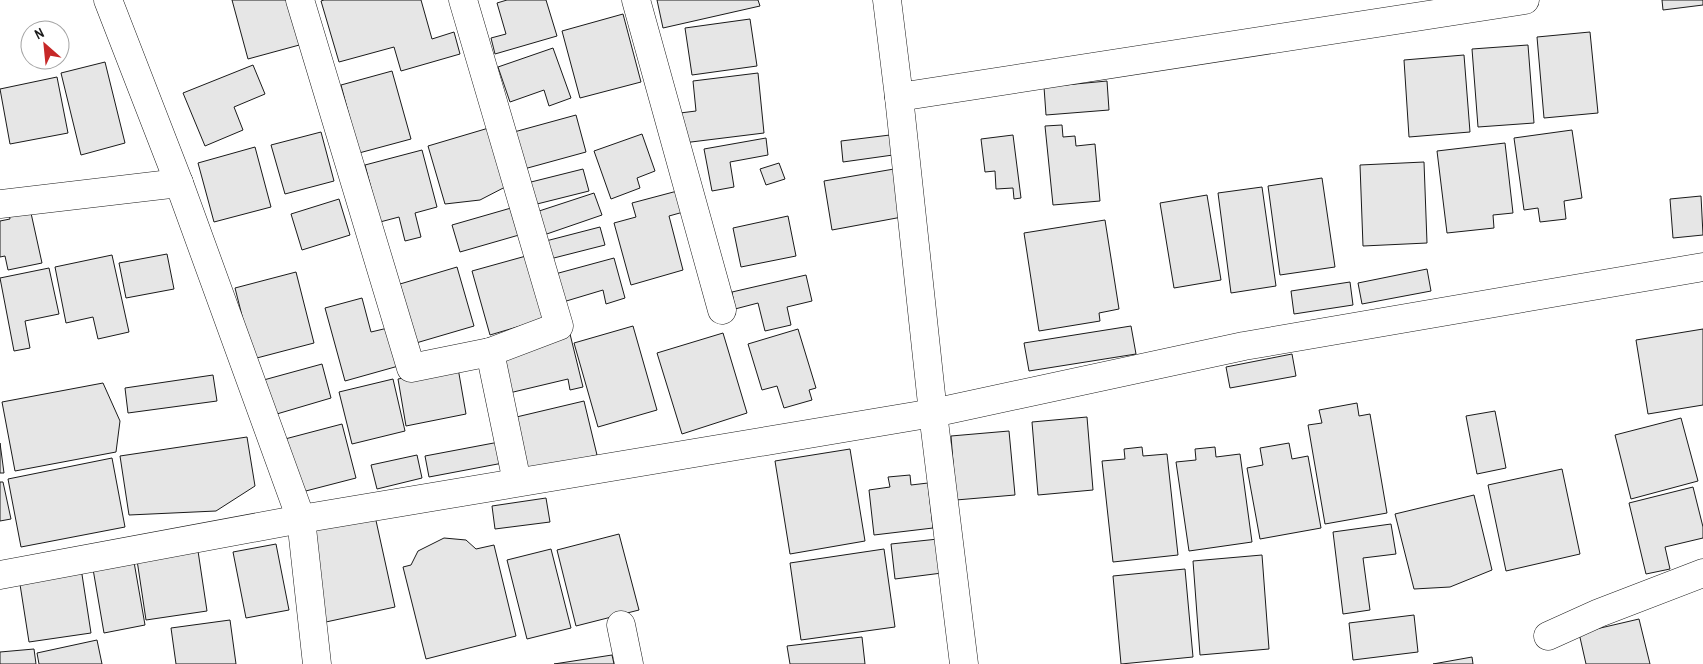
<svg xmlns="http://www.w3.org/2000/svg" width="1703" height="664" font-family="'Archivo Narrow',sans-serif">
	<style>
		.building { fill: #e6e6e6; stroke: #1a1a1a }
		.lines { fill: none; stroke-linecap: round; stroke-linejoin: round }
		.minor-casing { stroke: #1a1a1a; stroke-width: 29 }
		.minor { stroke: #fff; stroke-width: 28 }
	</style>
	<rect width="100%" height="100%" fill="#fff"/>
	<g class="building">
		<polygon points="232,0 291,0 303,44 248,59"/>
		<polygon points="324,0 421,0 432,39 454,32 460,54 401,71 394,47 339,62 321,1"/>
		<polygon points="507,0 546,0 557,36 495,54 491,38 506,34 497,3"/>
		<polygon points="657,0 758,0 760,6 663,28"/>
		<polygon points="1662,0 1703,0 1703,5 1663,10"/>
		<polygon points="623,14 641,82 580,98 562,31"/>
		<polygon points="750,19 757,66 692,75 685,28"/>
		<polygon points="1590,32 1598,113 1544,118 1537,37"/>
		<polygon points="1528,45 1534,123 1478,127 1472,49"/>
		<polygon points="553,48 571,98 549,106 544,90 510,102 498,67"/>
		<polygon points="1464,55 1470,132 1409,137 1404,60"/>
		<polygon points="105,62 125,143 81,155 61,73"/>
		<polygon points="253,65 265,94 234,107 243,130 205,146 183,93"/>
		<polygon points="392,71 411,139 359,153 341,85"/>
		<polygon points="758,73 764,133 683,143 680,113 696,111 693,81"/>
		<polygon points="57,77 68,133 10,144 0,89"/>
		<polygon points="1107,81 1109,110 1046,115 1044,87"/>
		<polygon points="576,115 586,152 524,169 514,132"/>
		<polygon points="1062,125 1063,137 1075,136 1076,146 1095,144 1100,201 1053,205 1045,126"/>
		<polygon points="492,127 509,185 480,200 445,204 428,146"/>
		<polygon points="1572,130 1582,198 1564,201 1566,219 1540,222 1538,208 1524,210 1514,138"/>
		<polygon points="321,132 334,181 285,194 271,145"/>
		<polygon points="642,134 655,171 637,178 640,188 611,199 594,151"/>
		<polygon points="890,135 893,155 843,162 841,141"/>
		<polygon points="1013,135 1021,198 1014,199 1013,188 996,189 995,171 985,172 981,139"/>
		<polygon points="766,138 768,155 730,162 734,187 712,191 704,149"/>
		<polygon points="1505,143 1513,213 1493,215 1494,228 1447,233 1437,151"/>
		<polygon points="255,147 271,207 214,222 198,163"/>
		<polygon points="422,150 437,207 415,213 421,237 405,241 399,217 380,222 365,165"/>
		<polygon points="1424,162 1427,243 1363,246 1360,165"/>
		<polygon points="779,163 785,179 766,185 760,169"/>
		<polygon points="583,169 589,191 529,206 523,184"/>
		<polygon points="894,169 902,217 832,230 824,181"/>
		<polygon points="1322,178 1335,267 1280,275 1268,186"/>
		<polygon points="1262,187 1276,286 1231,293 1218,193"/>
		<polygon points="681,190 687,211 669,216 683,270 631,285 614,223 636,217 632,203"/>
		<polygon points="594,193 602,215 538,237 530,214"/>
		<polygon points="1207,195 1221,280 1174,288 1160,203"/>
		<polygon points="1701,196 1703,235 1673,238 1670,199"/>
		<polygon points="339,199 350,235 302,250 291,214"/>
		<polygon points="29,204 42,263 8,270 5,256 0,257 0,221 10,219 8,209"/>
		<polygon points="511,208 519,235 460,252 452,225"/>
		<polygon points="788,216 796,256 741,267 733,228"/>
		<polygon points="1105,220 1119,309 1099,313 1100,321 1039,331 1024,233"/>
		<polygon points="600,227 605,245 546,260 542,242"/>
		<polygon points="167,254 174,289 126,298 119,263"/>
		<polygon points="112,255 129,332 98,339 93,317 66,323 55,267"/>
		<polygon points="526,256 544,319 490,335 472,271"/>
		<polygon points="614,258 625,298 606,304 603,290 563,302 555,274"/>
		<polygon points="457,267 474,326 416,343 400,284"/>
		<polygon points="49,268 59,314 25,321 30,348 14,351 0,278"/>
		<polygon points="1427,269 1431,291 1362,304 1358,283"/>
		<polygon points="296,272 314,343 253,359 235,288"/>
		<polygon points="806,275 812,301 787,307 791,325 765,331 758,303 735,309 732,292"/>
		<polygon points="1350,282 1353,305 1294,314 1291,291"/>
		<polygon points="362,298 371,332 392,327 402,365 345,381 325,308"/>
		<polygon points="633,326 657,410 598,427 574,343"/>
		<polygon points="1131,326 1136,354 1029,371 1024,343"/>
		<polygon points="798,329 816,388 809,390 812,400 784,408 777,386 762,390 748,344"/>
		<polygon points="1703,329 1703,405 1648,414 1636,340"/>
		<polygon points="723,333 747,413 682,434 657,353"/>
		<polygon points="570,334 583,387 570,390 568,379 505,394 495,353"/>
		<polygon points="1292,354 1296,376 1230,388 1226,367"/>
		<polygon points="322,364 331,398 270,416 260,381"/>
		<polygon points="458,368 466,414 406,426 398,379"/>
		<polygon points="213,375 217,401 128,413 125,388"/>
		<polygon points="393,379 405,431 352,444 339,392"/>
		<polygon points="103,383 120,421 116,452 15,471 2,402"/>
		<polygon points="584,401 597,455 520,474 508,419"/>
		<polygon points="1357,403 1359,416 1370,414 1387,513 1325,524 1308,425 1322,423 1319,410"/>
		<polygon points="1495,411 1506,468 1477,474 1466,416"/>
		<polygon points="1087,417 1093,490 1038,495 1032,422"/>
		<polygon points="1681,418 1698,481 1631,499 1615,435"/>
		<polygon points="342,424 356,478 298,493 285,439"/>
		<polygon points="1009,431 1015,495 956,500 951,436"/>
		<polygon points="247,437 255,486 216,511 129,515 120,456"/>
		<polygon points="499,442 503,463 429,477 425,456"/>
		<polygon points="0,443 4,473 0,473"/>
		<polygon points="1289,443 1292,459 1308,456 1321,528 1260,539 1247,468 1263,465 1260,448"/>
		<polygon points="1142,447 1143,456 1167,454 1178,555 1113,562 1102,461 1125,459 1124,449"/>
		<polygon points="1215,447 1216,457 1240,454 1252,542 1189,551 1176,462 1196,460 1195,449"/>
		<polygon points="850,449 865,541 790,554 775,461"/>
		<polygon points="417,455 422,478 377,489 371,465"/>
		<polygon points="112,458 125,527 21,547 8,479"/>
		<polygon points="1562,469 1580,554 1506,571 1488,485"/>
		<polygon points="910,475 911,485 928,483 933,528 874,535 869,490 890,487 888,477"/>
		<polygon points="0,482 3,482 11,519 0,521"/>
		<polygon points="1693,487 1703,527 1703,538 1665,547 1670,569 1646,574 1629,503"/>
		<polygon points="1474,495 1492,570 1450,587 1414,589 1395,514"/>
		<polygon points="546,498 550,522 495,529 492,506"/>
		<polygon points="375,516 395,607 326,622 305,532"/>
		<polygon points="1391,524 1396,554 1363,558 1370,610 1343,614 1333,532"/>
		<polygon points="619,534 639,610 576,626 557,550"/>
		<polygon points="444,538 466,540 476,549 494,545 516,636 426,659 403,567 411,565 418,551"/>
		<polygon points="938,539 942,573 895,579 891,544"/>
		<polygon points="276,544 289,610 246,618 233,552"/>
		<polygon points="551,549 571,628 527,639 507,560"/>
		<polygon points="884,549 895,627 801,640 790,563"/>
		<polygon points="198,551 207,611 146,620 137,560"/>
		<polygon points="1262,555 1269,649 1200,655 1193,561"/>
		<polygon points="134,562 145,625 104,633 93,569"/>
		<polygon points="81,568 91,633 29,642 19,578"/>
		<polygon points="1185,569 1193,657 1121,664 1113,576"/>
		<polygon points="1414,615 1418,652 1353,660 1349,623"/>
		<polygon points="1639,619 1650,664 1586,664 1579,633"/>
		<polygon points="230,620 236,664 176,664 171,628"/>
		<polygon points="862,637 865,664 790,664 787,646"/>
		<polygon points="97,640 102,664 39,664 37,653"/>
		<polygon points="34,649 36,664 0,664 0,652"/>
		<polygon points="612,655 614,664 554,664"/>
		<polygon points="1472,657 1473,664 1433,664"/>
	</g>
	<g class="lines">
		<g class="minor-casing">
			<g id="minor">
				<polyline points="108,0 179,183 301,519 317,664"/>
				<polyline points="300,0 411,368 490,352 559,326 463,0"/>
				<polyline points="636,0 722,310"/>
				<polyline points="887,0 899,97 933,413 964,664"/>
				<polyline points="899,97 1525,0"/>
				<polyline points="0,204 179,183"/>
				<polyline points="490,352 517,482"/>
				<polyline points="0,575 301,519 933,413 1244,346 1703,267"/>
				<polyline points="621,625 629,664"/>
				<polyline points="1548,636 1599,613 1703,573"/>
			</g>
		</g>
		<use href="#minor" class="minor"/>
	</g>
	<g transform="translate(45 45) rotate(333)"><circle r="24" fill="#ffffff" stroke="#a3a3a3"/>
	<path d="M0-4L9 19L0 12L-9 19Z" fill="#c62828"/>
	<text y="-8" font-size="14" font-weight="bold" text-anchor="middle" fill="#1a1a1a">N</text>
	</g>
</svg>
